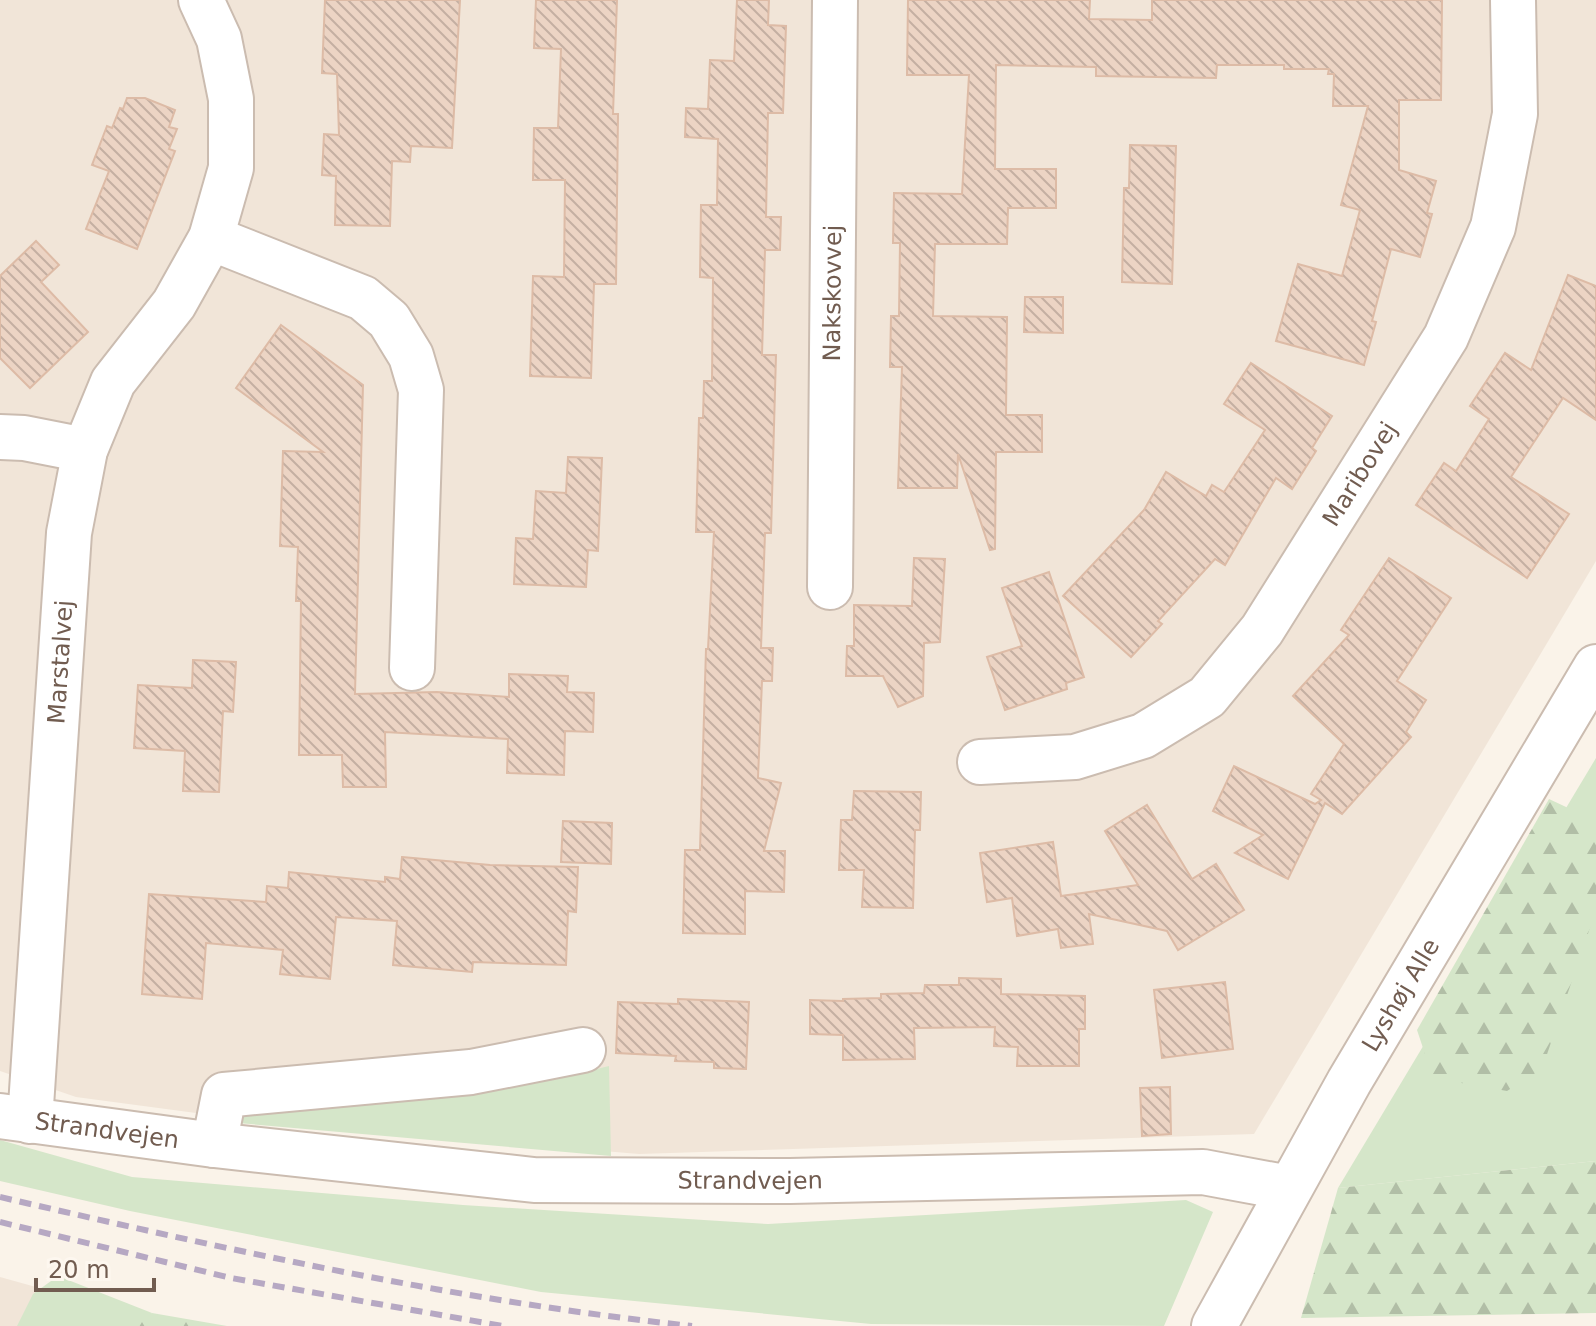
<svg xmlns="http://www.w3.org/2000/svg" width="1596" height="1326" font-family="'DejaVu Sans',sans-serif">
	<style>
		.residential { fill: #f1e5d8 }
		.grass { fill: #d5e6c9 }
		.forest { fill: url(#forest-firs) }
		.building { fill: url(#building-back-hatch); stroke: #ddbba6; stroke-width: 2 }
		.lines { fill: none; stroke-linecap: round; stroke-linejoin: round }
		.minor-casing { stroke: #cbbcb0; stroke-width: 48 }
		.minor { stroke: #fff; stroke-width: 44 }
		.rail { stroke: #b6a8c3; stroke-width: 6; stroke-dasharray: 12 8; stroke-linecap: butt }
		.labels { text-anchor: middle; stroke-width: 6; stroke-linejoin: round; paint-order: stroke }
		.street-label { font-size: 24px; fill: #715c50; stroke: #fdf7ef }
	</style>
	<defs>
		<pattern id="forest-firs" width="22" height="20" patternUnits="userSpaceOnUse" patternTransform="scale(2)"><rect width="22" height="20" fill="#d5e6c9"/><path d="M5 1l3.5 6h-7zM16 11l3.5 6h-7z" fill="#b1bea6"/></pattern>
		<pattern id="building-back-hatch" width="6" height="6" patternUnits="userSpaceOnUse" patternTransform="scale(2)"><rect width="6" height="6" fill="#ecd4c4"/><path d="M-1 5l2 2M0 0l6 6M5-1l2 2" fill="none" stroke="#c4afa2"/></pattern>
	</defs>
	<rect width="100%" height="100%" fill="#faf3e9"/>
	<g class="residential">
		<polygon points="0,0 1596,0 1596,561 1254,1134 639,1154 278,1124 76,1097 0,1071"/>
		<polygon points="0,1277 61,1294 49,1326 0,1326"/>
	</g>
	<g class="grass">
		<polygon points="1596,758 1596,1161 1338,1188"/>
		<polygon points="609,1066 611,1156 238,1123 248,1110 568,1076"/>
		<polygon points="0,1140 132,1177 463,1205 768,1224 1186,1200 1213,1212 1164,1326 871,1324 541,1292 130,1211 0,1181"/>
		<polygon points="58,1276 152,1313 139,1326 17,1326 33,1294"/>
	</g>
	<g class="forest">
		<polygon points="1549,799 1596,821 1596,910 1542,1069 1507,1091 1433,1078 1417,1030"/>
		<polygon points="1596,1161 1596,1313 1301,1318 1338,1188"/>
		<polygon points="152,1313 227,1326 228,1326 124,1326"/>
	</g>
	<g class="building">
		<polygon points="325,0 460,0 452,148 411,146 410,162 392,161 390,226 335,225 336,176 322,175 324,134 339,135 337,74 322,73"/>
		<polygon points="536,0 617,0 613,114 618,114 616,284 594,284 591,378 530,376 533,276 564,277 565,180 533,180 534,128 558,128 561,49 534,48"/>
		<polygon points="737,0 769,0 768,25 786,26 783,113 768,113 766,217 781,217 780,250 765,250 762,355 776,355 771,533 765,533 761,648 773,648 772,681 762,681 758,778 781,783 764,851 785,851 784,892 745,891 745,934 683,933 685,850 700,850 706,649 708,649 714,532 696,532 699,418 703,418 704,381 712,381 713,278 700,277 701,205 717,205 718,139 685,137 686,108 708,109 710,60 734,61"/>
		<polygon points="908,0 1090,0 1089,19 1152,20 1152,0 1442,0 1441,100 1399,100 1399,170 1436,181 1427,213 1432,214 1420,257 1391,249 1372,321 1376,322 1364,365 1276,341 1298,264 1342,276 1360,210 1341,205 1368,106 1333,106 1334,74 1328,74 1329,69 1284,69 1284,65 1217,65 1216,78 1096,76 1096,67 996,65 995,169 1056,169 1056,208 1008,208 1007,244 935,244 933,316 1007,317 1006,415 1042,415 1042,452 996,452 995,549 990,550 958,454 957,488 898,488 902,367 890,367 891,316 899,316 900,243 893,243 894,193 962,194 969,75 907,75"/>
		<polygon points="127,98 145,98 175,110 169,127 177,129 169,149 175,151 137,249 86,229 109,171 92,165 107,126 112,128 120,108 123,109"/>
		<polygon points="1130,145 1176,146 1172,284 1122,282 1124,188 1129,188"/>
		<polygon points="36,241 59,265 41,282 88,332 30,388 0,358 0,276"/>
		<polygon points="1568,275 1596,286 1596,420 1563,398 1511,477 1569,514 1527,578 1416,505 1444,463 1456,471 1489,419 1470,406 1505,353 1531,370"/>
		<polygon points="1025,297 1063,297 1063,333 1024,332"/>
		<polygon points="281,325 363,385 355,694 437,692 509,697 509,674 568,676 567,692 594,693 593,732 565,731 564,775 507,773 508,739 385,732 386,787 343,787 342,755 299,755 301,601 296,601 298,547 280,546 283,451 323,452 236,388"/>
		<polygon points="1251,363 1332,416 1312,448 1316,451 1292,489 1276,478 1225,565 1215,559 1158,621 1162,624 1131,657 1063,596 1144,510 1166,472 1206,496 1212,485 1224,492 1265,430 1224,404"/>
		<polygon points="568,457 602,458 598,551 588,550 586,587 514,584 516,538 533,539 536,491 566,493"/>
		<polygon points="914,558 945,559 940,642 924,643 923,696 898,707 883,676 846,676 847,646 854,646 854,605 912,606"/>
		<polygon points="1389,558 1451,598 1397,681 1426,700 1406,732 1411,737 1342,814 1325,803 1288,879 1235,853 1263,835 1213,811 1234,766 1315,804 1321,800 1311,794 1344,744 1293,696 1349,635 1341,630"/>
		<polygon points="1049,572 1084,677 1066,683 1067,689 1005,710 987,657 1022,646 1002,588"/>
		<polygon points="193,660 236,662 233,712 223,711 219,792 183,791 185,751 134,748 138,685 192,688"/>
		<polygon points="854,791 921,792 920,830 915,830 913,908 862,907 864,870 839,870 841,820 852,820"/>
		<polygon points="1147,805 1192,879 1216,864 1244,910 1178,950 1167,931 1089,914 1093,944 1061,948 1058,929 1017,936 1012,898 987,902 980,853 1053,842 1061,896 1138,885 1105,831"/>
		<polygon points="563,821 612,823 611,864 561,862"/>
		<polygon points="402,857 490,865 578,867 576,912 568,911 566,965 473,962 472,972 393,965 397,921 336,917 330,979 280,974 283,950 206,943 202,999 142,994 149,894 266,902 267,886 288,888 289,872 385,882 385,877 400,879"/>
		<polygon points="959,978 1001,979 1001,994 1085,996 1085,1029 1079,1029 1079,1066 1017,1066 1018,1047 994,1046 995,1027 914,1028 915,1059 843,1060 843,1035 810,1034 810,1000 843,1001 843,999 881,998 881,994 924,993 925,985 959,985"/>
		<polygon points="1225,982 1233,1049 1162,1058 1154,990"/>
		<polygon points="678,999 749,1002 746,1069 714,1068 714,1062 675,1061 676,1056 616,1053 618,1002 678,1004"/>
		<polygon points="1170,1087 1171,1134 1142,1136 1140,1088"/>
	</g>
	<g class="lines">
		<g class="minor-casing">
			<g id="minor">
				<polyline points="211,238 363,298 389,320 411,356 421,390 412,668"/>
				<polyline points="0,437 24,438 85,450"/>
				<path id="s1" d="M830,587L835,0"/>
				<path id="s2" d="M980,762L1075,757L1143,736L1207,697L1262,630L1446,337L1493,227L1515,114L1513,0"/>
				<path id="s3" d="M0,1116L214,1145L534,1180L790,1181L1203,1172L1289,1188"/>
				<path id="s4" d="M30,1121L69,533L85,450L113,382L174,304L211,238L231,168V99L219,39L201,0"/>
				<polyline points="214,1145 224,1095 471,1072 583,1050"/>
				<path id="s5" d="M1214,1326L1349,1082L1596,667"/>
			</g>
		</g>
		<use href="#minor" class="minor"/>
		<g class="rail">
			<path d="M0,1197C229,1250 458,1301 692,1326"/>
			<polyline points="0,1222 231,1278 503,1326"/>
		</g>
	</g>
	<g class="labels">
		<g class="street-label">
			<text dy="8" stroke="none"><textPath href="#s1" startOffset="294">Nakskovvej</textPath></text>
			<text dy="8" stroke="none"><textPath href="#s2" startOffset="512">Maribovej</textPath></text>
			<text dy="8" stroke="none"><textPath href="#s4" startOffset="460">Marstalvej</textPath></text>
			<text dy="8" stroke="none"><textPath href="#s5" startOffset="380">Lyshøj Alle</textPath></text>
			<text dy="8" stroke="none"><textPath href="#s3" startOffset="108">Strandvejen</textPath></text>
			<text dy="8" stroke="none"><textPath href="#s3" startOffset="754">Strandvejen</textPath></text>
		</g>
	</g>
	<path d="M36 1278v12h118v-12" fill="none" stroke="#715c50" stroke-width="4"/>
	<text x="48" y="1278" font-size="24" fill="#715c50" stroke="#fdf7ef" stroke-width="6" paint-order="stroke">20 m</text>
</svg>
